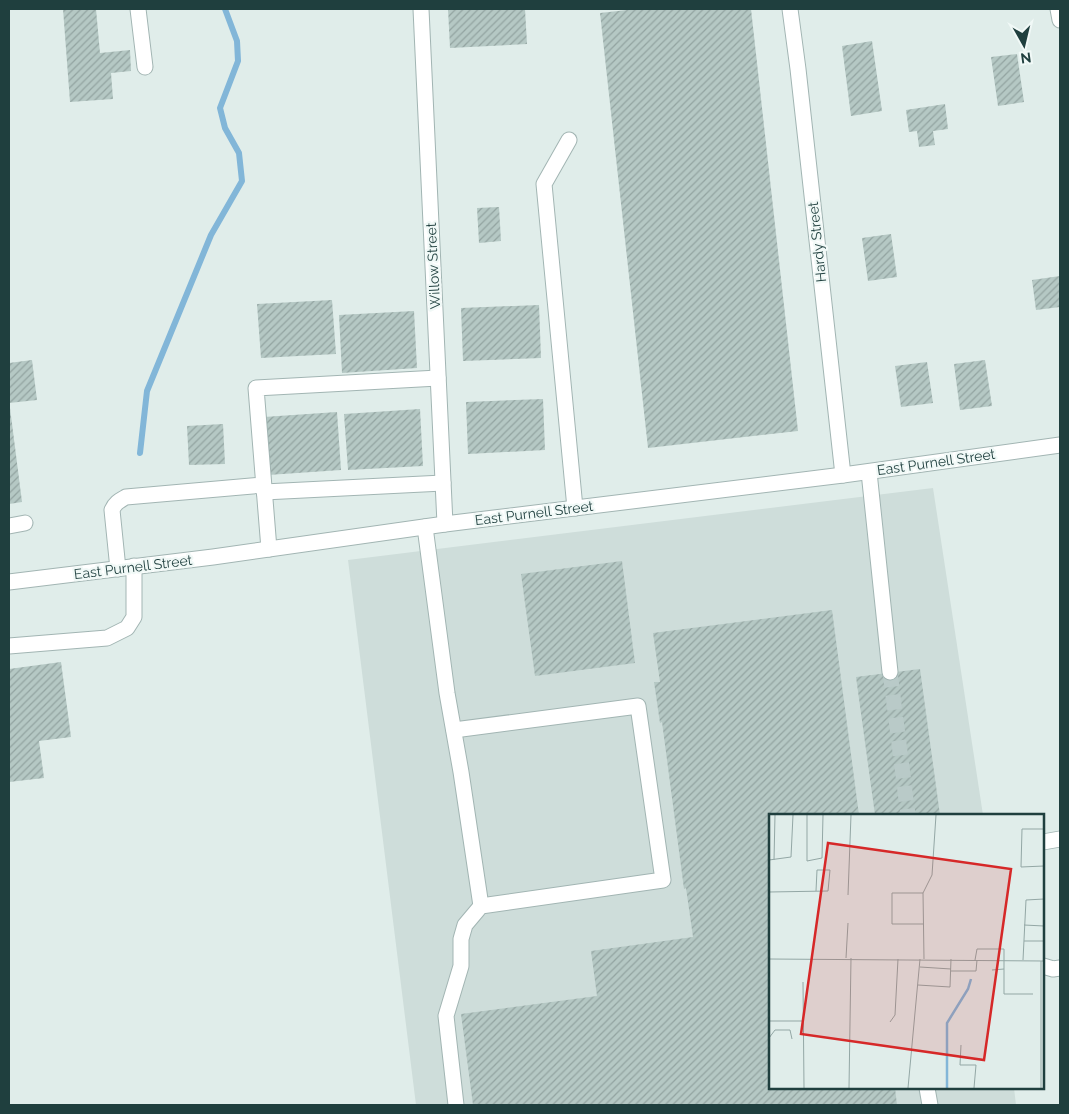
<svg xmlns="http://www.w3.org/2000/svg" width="1069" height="1114" font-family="Raleway,sans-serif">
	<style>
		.built { fill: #ceddda }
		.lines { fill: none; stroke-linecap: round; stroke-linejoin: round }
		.stream { stroke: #82b6d8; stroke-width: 6 }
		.building { fill: url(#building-hatch) }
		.minor-tunnel { stroke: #b9cac8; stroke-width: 15; stroke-dasharray: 15 8; stroke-linecap: butt }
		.minor-casing { stroke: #a2b5b3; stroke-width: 17 }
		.minor { stroke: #fff; stroke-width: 15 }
		.labels { text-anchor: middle; stroke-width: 4.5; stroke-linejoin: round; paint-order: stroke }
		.street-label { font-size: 14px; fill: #1f3f3e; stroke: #f1f9f7 }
		.inset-river { fill: none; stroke: #82b6d8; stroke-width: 2.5 }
		.inset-road { fill: none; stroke: #93a7a5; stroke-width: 1 }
		.view { fill: #d62828; fill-opacity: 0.15; stroke: #d62828; stroke-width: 2.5 }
		.inset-edge { fill: none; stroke: #1f3f3e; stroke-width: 2.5 }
	</style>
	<defs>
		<pattern id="building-hatch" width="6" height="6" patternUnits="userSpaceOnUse" patternTransform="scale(1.25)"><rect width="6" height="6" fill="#b5c8c4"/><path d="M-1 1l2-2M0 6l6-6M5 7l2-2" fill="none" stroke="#93a4a1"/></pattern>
	</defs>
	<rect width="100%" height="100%" fill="#e0edea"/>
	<polygon class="built" points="933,488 983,815 770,815 770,1088 1014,1088 1016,1105 416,1105 348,560"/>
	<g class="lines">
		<polyline class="stream" points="140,453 147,391 211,235 242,181 239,153 225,128 220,108 238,61 237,41 225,9"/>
	</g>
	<g class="building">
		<polygon points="63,9 96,9 100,53 130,50 131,71 111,73 113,99 70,102"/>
		<polygon points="448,9 525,9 527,44 450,48"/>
		<polygon points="636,9 751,9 798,431 648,448 600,13"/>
		<polygon points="872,41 882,111 851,116 842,46"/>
		<polygon points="1017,54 1024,102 998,106 991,57"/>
		<polygon points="945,104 948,129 933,131 935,145 919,147 917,131 909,132 906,110"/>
		<polygon points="499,207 501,241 479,243 477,208"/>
		<polygon points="891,234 897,277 868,281 862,238"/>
		<polygon points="1060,276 1060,307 1036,310 1032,280"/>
		<polygon points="332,300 336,354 261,358 257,304"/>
		<polygon points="539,305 541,358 463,361 461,308"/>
		<polygon points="414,311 417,368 342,373 339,315"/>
		<polygon points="32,360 37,400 9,403 9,363"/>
		<polygon points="985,360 992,406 960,410 954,364"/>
		<polygon points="927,362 933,403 901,407 895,366"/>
		<polygon points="543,399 545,450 468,454 466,402"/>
		<polygon points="9,408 10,408 22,502 9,504"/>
		<polygon points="420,409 423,466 348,470 344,414"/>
		<polygon points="337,412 341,470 268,475 264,417"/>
		<polygon points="223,424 225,464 189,465 187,426"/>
		<polygon points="622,561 635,663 535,676 521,574"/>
		<polygon points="832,610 859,815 770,815 770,1088 895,1088 897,1105 473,1105 461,1014 597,996 591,951 693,937 686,888 684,889 662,722 660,723 654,682 660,682 653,633"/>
		<polygon points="61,662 71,737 39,741 44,778 9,782 9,669"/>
		<polygon points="920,669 940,815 875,815 856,677"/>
	</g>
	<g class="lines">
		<polyline class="minor-tunnel" points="890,672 908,815"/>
		<g class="minor-casing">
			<g id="minor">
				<polyline points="138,9 145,67"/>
				<polyline points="421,9 445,524"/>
				<polyline points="790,9 798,69 843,475"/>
				<polyline points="1058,9 1060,20"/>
				<polyline points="569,140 544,184 575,508"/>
				<polyline points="869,472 890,672"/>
				<polyline points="264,492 443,483"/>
				<polyline points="9,526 25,523"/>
				<polyline points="425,527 447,693 461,772 481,906"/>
				<polyline points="269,549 256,388 438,378"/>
				<path d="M118,569L112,510C115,503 119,501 126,497L263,485"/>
				<polyline points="9,582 213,557 445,524 843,475 1060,445"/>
				<polyline points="9,646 107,638 127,628 134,617 134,566"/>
				<polyline points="454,730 638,706 663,880 481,906 465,925 461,939 461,966 446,1016 456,1105"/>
				<polyline points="1043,842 1060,839"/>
				<polyline points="1043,966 1053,969 1060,968"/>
				<polyline points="927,1088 930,1105"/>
			</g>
		</g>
		<use href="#minor" class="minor"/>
	</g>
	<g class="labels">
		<g class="street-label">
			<text transform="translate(817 242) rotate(-96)" y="5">Hardy Street</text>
			<text transform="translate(433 266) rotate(-93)" y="5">Willow Street</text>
			<text transform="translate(936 462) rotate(-8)" y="5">East Purnell Street</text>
			<text transform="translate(534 513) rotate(-7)" y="5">East Purnell Street</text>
			<text transform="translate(133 567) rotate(-7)" y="5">East Purnell Street</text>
		</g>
	</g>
	<g transform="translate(769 814)">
		<rect width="275" height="275" fill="#e0edea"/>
		<path class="inset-river" d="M178,274V209L199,175L202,165"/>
		<path class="inset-road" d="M38,1V47L53,44L54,1M275,15H253L252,53L275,52M0,46L22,43L24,1M5,46L6,1M0,78L59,77L61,56H48L47,77M154,79H123V110H155M79,81L82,1M255,111L275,112M255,127H275M77,144L79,109M0,145L275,147M155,145L154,79L163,61L167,1M206,146L208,135H235V155L223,156M254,146L257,86L275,85M272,147V274M151,153L182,155M235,155V180H264M182,157H207L208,146M34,168L35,274M149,171L181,173L182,145M0,207H34M121,208L126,201L129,145M0,224L6,216H21L23,225M192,231L191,251H207L205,274M80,274L82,144M139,274L151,145"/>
		<path class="view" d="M59,29L242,55L215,246L32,220Z"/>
		<rect width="275" height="275" class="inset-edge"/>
	</g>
	<rect width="1069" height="1114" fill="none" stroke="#1f3f3e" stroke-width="20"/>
	<g transform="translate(1024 45) rotate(172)" stroke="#f1f9f7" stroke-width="4" paint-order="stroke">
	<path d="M0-4L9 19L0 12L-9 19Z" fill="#1f3f3e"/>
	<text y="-8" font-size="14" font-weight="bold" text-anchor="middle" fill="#1f3f3e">N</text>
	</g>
</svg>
